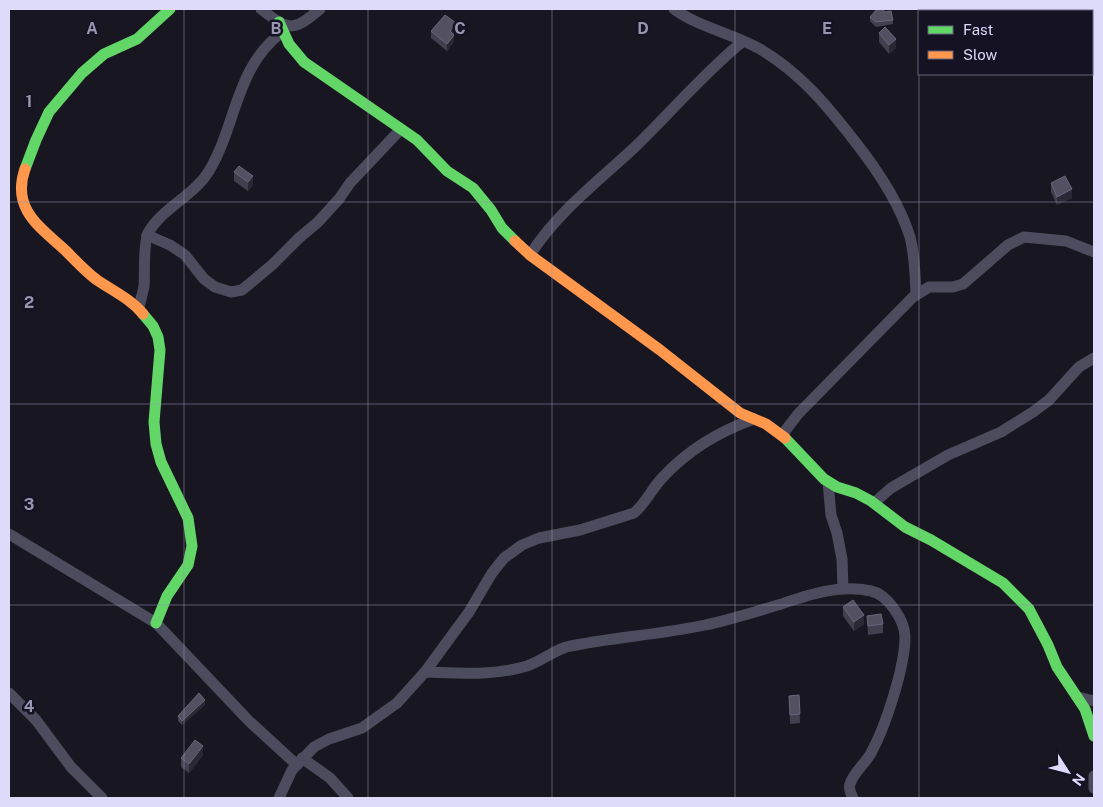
<svg xmlns="http://www.w3.org/2000/svg" width="1103" height="807" font-family="'Public Sans',sans-serif">
	<style>
		.lines { fill: none; stroke-linecap: round; stroke-linejoin: round }
		.street { stroke: #4d4c5e; stroke-width: 11 }
		.fast { stroke: #63d668; stroke-width: 11 }
		.slow { stroke: #ff974d; stroke-width: 11 }
		.wall { fill: #42404f }
		.shaded-wall { fill: #2a2834 }
		.building { fill: #525061; stroke: #686679 }
		.grid { fill: none; stroke: #9895ae; stroke-width: 1; stroke-opacity: 0.55 }
		.grid-label { font-size: 16px; text-anchor: middle; font-weight: bold; fill: #9895ae; stroke: #151224; stroke-width: 5; stroke-linejoin: round; paint-order: stroke }
	</style>
	<rect width="100%" height="100%" fill="#181620"/>
	<g class="lines">
		<g class="street">
			<path d="M261,9C289,31 293,32 320,9"/>
			<path d="M674,9C700,28 732,33 760,49C799,72 825,103 853,139C876,168 899,201 910,237C915,256 915,276 916,294"/>
			<polyline points="147,235 170,245 185,255 204,279 215,287 231,292 242,290 272,265 299,238 318,222 339,199 350,183 401,129"/>
			<path d="M530,255C557,212 600,180 636,146C672,111 704,73 742,42"/>
			<path d="M139,308C140,301 143,293 144,286C145,273 143,244 148,233C163,207 194,196 209,171C237,124 235,68 282,32"/>
			<polyline points="782,435 798,414 913,297 929,287 953,287 963,284 1008,245 1024,237 1066,241 1094,252"/>
			<polyline points="828,482 831,515 837,533 842,559 843,588"/>
			<polyline points="874,503 891,488 948,455 1001,432 1033,412 1049,400 1079,367 1094,358"/>
			<polyline points="9,534 156,623 249,721 297,765"/>
			<path d="M425,672C460,673 494,676 527,666C541,661 552,652 566,647C612,637 659,635 705,625C729,620 754,612 778,605C809,595 838,584 871,591C887,594 905,620 905,637C905,666 886,726 871,753C866,763 853,773 850,784C848,789 851,794 853,798"/>
			<polyline points="9,693 36,720 71,767 102,798"/>
			<polyline points="1078,697 1094,701"/>
			<polyline points="302,758 330,778 348,798"/>
			<polyline points="1094,776 1094,788"/>
			<path d="M279,798L292,770L314,747L329,739L362,728L397,703L425,672L469,612L492,573L504,558L522,545L539,538L580,530L634,513C646,503 652,488 663,477C688,450 720,431 754,419"/>
		</g>
		<g class="fast">
			<polyline points="279,22 289,44 304,62 417,140 447,171 473,188 491,210 502,228 515,241"/>
			<polyline points="25,169 36,140 49,112 82,73 104,54 137,39 170,9"/>
			<polyline points="143,314 153,326 158,337 160,350 154,422 156,444 161,462 188,518 192,546 188,565 167,596 156,623"/>
			<polyline points="785,438 824,479 837,487 856,493 871,501 905,527 931,540 1003,583 1029,609 1048,645 1057,667 1085,709 1094,736"/>
		</g>
		<g class="slow">
			<path d="M25,169C11,209 40,227 66,251C76,261 86,272 97,280C113,291 131,299 143,314"/>
			<polyline points="515,241 530,255 660,350 740,413 766,424 785,438"/>
		</g>
	</g>
	<g class="wall">
		<polygon points="870,17 893,20 893,24 876,27 870,21"/>
		<polygon points="456,30 453,34 454,41 447,51 431,38 431,31"/>
		<polygon points="879,33 896,48 889,54 879,42"/>
		<polygon points="234,172 253,185 248,191 234,181"/>
		<polygon points="1051,183 1072,198 1057,205 1051,192"/>
		<polygon points="843,607 864,624 854,631 843,616"/>
		<polygon points="867,616 883,624 883,633 868,635"/>
		<polygon points="799,695 800,723 790,724 789,696"/>
		<polygon points="205,705 182,725 178,721 178,716"/>
		<polygon points="203,755 189,773 181,767 181,758"/>
	</g>
	<g class="shaded-wall">
		<polygon points="456,23 456,30 450,37 450,31"/>
		<polygon points="454,35 454,41 447,51 447,44"/>
		<polygon points="896,39 896,48 889,54 889,45"/>
		<polygon points="253,176 253,185 248,191 248,182"/>
		<polygon points="1072,189 1072,198 1057,205 1057,197"/>
		<polygon points="864,615 864,624 854,631 854,622"/>
		<polygon points="205,700 205,705 182,725 182,721"/>
		<polygon points="203,746 203,755 189,773 189,764"/>
	</g>
	<g class="building">
		<polygon points="877,9 882,9 885,12 891,11 893,20 876,22 870,17"/>
		<polygon points="445,15 456,23 450,31 454,35 447,44 431,31"/>
		<polygon points="885,27 896,39 889,45 879,33"/>
		<polygon points="239,166 253,176 248,182 234,172"/>
		<polygon points="1065,176 1072,189 1057,197 1051,183"/>
		<polygon points="853,600 864,615 854,622 843,607"/>
		<polygon points="881,614 883,624 868,626 867,616"/>
		<polygon points="199,693 205,700 182,721 178,716"/>
		<polygon points="799,695 800,714 790,715 789,696"/>
		<polygon points="195,740 203,746 189,764 181,758"/>
	</g>
	<path class="grid" d="M184,9V798M368,9V798M552,9V798M735,9V798M919,9V798M9,202H1094M9,404H1094M9,605H1094"/>
	<g class="grid-label">
		<text x="92" y="34">A</text>
		<text x="276" y="34">B</text>
		<text x="460" y="34">C</text>
		<text x="643" y="34">D</text>
		<text x="827" y="34">E</text>
		<text x="29" y="107">1</text>
		<text x="29" y="308">2</text>
		<text x="29" y="510">3</text>
		<text x="29" y="712">4</text>
	</g>
	<rect width="1103" height="807" fill="none" stroke="#dddafa" stroke-width="20"/>
	<rect x="918" y="10" width="175" height="65" fill="#151224" stroke="#65627a"/>
	<rect x="928" y="26" width="25" height="8" fill="#63d668" stroke="#65627a"/>
	<text x="963" y="35" font-size="15" fill="#dddafa">Fast</text>
	<rect x="928" y="51" width="25" height="8" fill="#ff974d" stroke="#65627a"/>
	<text x="963" y="60" font-size="15" fill="#dddafa">Slow</text>
	<g transform="translate(1068 772) rotate(126)" stroke="#151224" stroke-width="4" paint-order="stroke">
	<path d="M0-4L9 19L0 12L-9 19Z" fill="#dddafa"/>
	<text y="-8" font-size="14" font-weight="bold" text-anchor="middle" fill="#dddafa">N</text>
	</g>
</svg>
